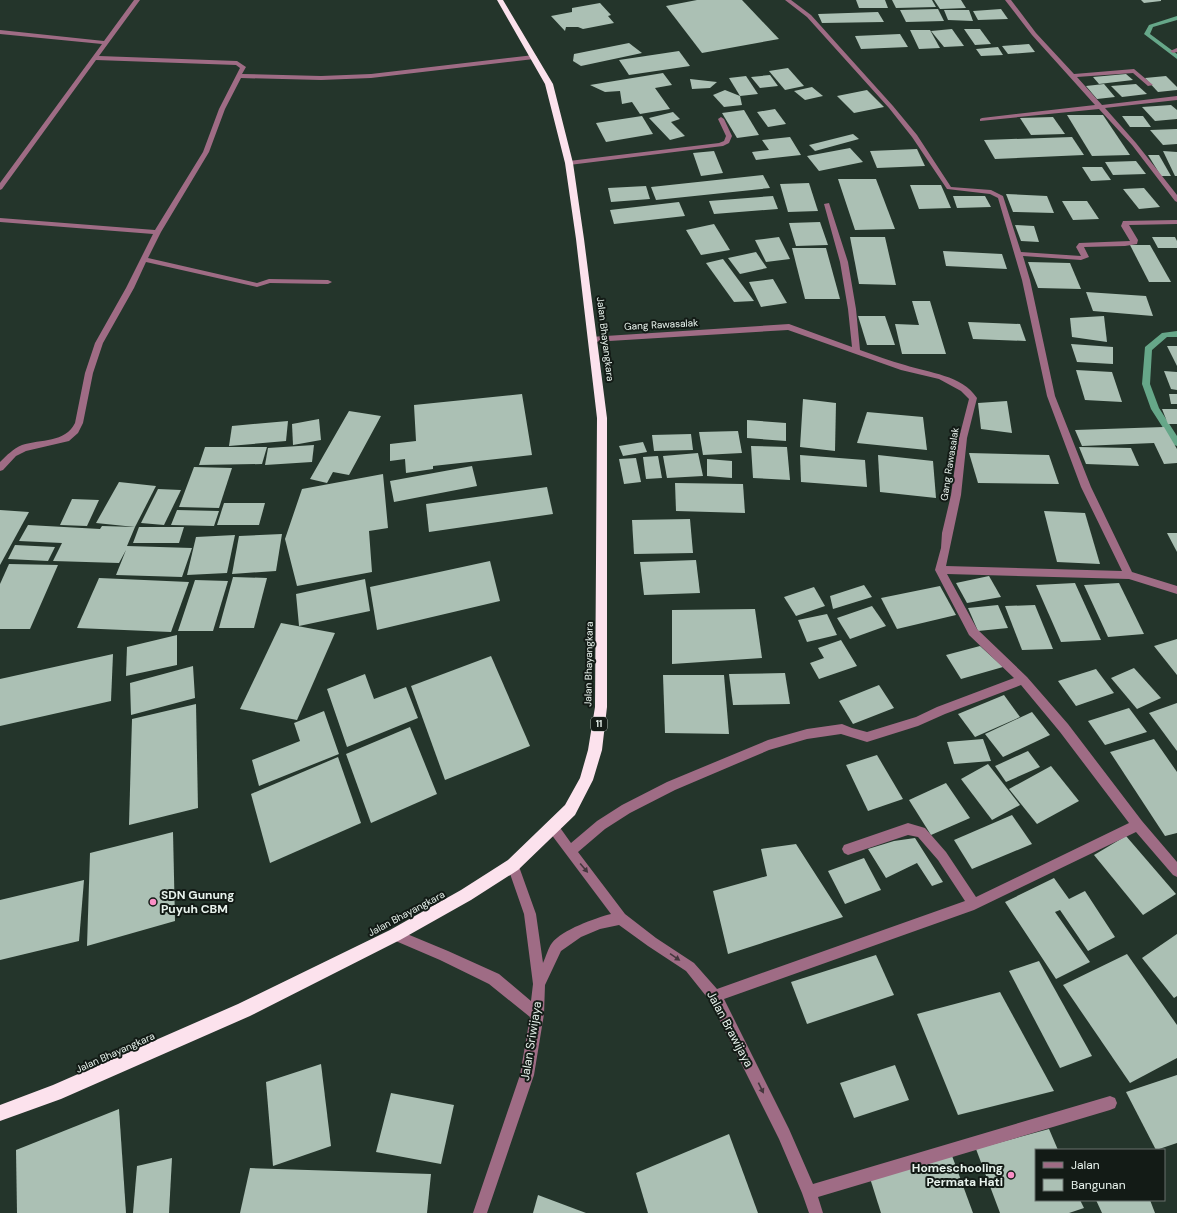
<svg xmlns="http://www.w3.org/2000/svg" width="1177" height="1213" font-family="'DM Sans',sans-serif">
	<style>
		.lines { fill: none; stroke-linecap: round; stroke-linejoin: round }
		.stream { fill: #66a789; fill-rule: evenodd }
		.building { fill: #abc0b4 }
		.minor { fill: #9f6c85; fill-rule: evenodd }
		.highway { fill: #fce2ed; fill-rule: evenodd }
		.oneway { fill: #44373d }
		.poi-dot { fill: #fa8fc6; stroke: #131b16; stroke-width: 1.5 }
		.labels { text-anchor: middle; stroke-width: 4; stroke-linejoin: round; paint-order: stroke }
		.shield { fill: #131b16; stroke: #a8b2ac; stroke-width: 1 }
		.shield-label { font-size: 9px; font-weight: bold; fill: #e8f3ed }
		.street-label { font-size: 10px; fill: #e8f3ed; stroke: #131b16 }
		.near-poi-label { font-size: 12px; font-weight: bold; fill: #e8f3ed; stroke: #131b16; text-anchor: start }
		.near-street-label { font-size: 12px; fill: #e8f3ed; stroke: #131b16 }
	</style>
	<rect width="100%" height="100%" fill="#24352b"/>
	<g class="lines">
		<g class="stream">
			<polygon points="1177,16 1177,20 1153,27 1150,34 1177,54 1177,59 1144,34 1149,25"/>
			<polygon points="1177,331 1177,337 1167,337 1152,350 1150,384 1159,408 1177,436 1177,446 1174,445 1151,409 1142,384 1145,347 1162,333"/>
		</g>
	</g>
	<g class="building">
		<polygon points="697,0 742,0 779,39 702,53 666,6"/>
		<polygon points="856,0 885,0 888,8 859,8"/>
		<polygon points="892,0 932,0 936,7 896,8"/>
		<polygon points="934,0 961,0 966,8 940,9"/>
		<polygon points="1141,0 1161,0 1161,1 1144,3"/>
		<polygon points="600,3 611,15 608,16 614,23 583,29 578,27 566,27 565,31 551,16 572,12 572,8"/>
		<polygon points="938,9 944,21 906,22 900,10"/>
		<polygon points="1001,9 1008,19 978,20 973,11"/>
		<polygon points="944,10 969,10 973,21 948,20"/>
		<polygon points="878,12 884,22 822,23 818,14"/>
		<polygon points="952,29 964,46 944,47 931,31"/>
		<polygon points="964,29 980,29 991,44 975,45"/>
		<polygon points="910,30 930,30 940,48 919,49"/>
		<polygon points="900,34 908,47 861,49 855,36"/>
		<polygon points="629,43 642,53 581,66 573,61 574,54"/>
		<polygon points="1029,44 1035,52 1008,54 1002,46"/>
		<polygon points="998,47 1003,55 981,56 976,49"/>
		<polygon points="679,51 690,66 629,75 619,60"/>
		<polygon points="788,68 804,86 785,90 769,71"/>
		<polygon points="663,73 672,85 655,88 670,109 640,114 632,102 622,104 620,91 605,92 590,85"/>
		<polygon points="1126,74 1133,80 1099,84 1093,77"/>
		<polygon points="770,75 778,86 760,88 751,77"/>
		<polygon points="746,76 758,94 740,96 729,78"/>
		<polygon points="1166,76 1177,87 1177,90 1158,92 1145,78"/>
		<polygon points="690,79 717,82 710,88 692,89"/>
		<polygon points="1104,84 1115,97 1097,99 1086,86"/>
		<polygon points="1136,84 1147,94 1122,97 1111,86"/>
		<polygon points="812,87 823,96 805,100 794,91"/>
		<polygon points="725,90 740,96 742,105 724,107 713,95"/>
		<polygon points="867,90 884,107 854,113 837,96"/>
		<polygon points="1171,105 1177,110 1177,119 1155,121 1142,107"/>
		<polygon points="775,109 786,124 768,127 757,112"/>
		<polygon points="744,110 759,135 737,138 722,113"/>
		<polygon points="673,112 680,119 671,122 685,136 670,140 649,118"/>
		<polygon points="1067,115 1103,115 1130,155 1092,156"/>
		<polygon points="642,116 653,134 606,142 596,123"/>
		<polygon points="1122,116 1143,116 1151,127 1130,127"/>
		<polygon points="1053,117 1065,134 1031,135 1020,118"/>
		<polygon points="1177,129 1177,144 1163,145 1150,130"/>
		<polygon points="853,134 859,139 815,151 809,145"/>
		<polygon points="790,137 801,155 756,160 752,152 769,150 762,140"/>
		<polygon points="1072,137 1084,155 995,159 984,140"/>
		<polygon points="850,148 863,162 819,171 807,156"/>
		<polygon points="917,149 925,166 877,168 870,151"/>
		<polygon points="714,151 723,173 701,176 693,153"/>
		<polygon points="1163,151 1177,152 1177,176 1175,176"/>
		<polygon points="1148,155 1159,155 1171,176 1161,176"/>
		<polygon points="1136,161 1146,174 1113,175 1105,162"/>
		<polygon points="1082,167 1102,167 1111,180 1091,181"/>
		<polygon points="763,175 770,188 656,200 651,187"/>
		<polygon points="838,179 876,179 895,229 855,230"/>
		<polygon points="809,183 818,211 788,212 780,184"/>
		<polygon points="910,185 941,185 951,208 919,209"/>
		<polygon points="646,186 650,199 611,202 608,188"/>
		<polygon points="1144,188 1160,207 1139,209 1123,189"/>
		<polygon points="1006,194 1047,196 1054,213 1013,212"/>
		<polygon points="773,196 778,209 714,214 709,201"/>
		<polygon points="953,196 985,196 991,207 957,208"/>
		<polygon points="1062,201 1087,201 1099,219 1073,220"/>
		<polygon points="679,202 685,216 614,224 610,210"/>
		<polygon points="820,222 828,245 796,246 789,223"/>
		<polygon points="714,224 730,250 701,255 686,230"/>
		<polygon points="1015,225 1034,226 1039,242 1021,241"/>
		<polygon points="779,237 790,259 766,262 755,240"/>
		<polygon points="850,237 885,237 896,285 859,284"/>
		<polygon points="1152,237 1175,237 1177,241 1177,248 1158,248"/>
		<polygon points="1130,245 1150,245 1171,282 1149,282"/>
		<polygon points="792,248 826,248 840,299 805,299"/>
		<polygon points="943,251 1002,254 1007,269 946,266"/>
		<polygon points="756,252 767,268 740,274 728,258"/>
		<polygon points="723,259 754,301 734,302 706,263"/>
		<polygon points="1028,262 1070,263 1081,289 1038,288"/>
		<polygon points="773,279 787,303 761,307 749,282"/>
		<polygon points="1086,292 1146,296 1153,316 1093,311"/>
		<polygon points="912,301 930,301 946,354 902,354 895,324 919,325"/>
		<polygon points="858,316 885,316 895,345 867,345"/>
		<polygon points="1104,316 1107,342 1072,337 1070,318"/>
		<polygon points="968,322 1020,324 1026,341 973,339"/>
		<polygon points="1071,344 1113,347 1113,364 1077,362"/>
		<polygon points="1167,346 1177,346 1177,366"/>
		<polygon points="1076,370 1112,372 1122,402 1085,400"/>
		<polygon points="1164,371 1177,372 1177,390 1171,389"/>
		<polygon points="522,394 532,455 433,466 433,469 406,473 405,459 390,461 390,444 416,441 414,405"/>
		<polygon points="1169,394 1177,394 1177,404 1171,404"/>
		<polygon points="803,399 836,403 835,451 800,447"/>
		<polygon points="1007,401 1012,433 981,429 978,403"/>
		<polygon points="1162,409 1177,409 1177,424 1168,424"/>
		<polygon points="349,411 381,416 349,475 333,472 327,483 310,479"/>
		<polygon points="867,412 923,417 927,450 857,443"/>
		<polygon points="319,419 321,440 293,445 292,424"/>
		<polygon points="747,420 786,423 786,441 747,438"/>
		<polygon points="288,421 286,441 229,446 232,426"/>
		<polygon points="1164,427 1177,449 1177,463 1164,464 1154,443 1082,446 1075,430"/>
		<polygon points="738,431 742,453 703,455 699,432"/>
		<polygon points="691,434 693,450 654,451 652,435"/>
		<polygon points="643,442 647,452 623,456 619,446"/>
		<polygon points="314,445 312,462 265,465 268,448"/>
		<polygon points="751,446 787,447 790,480 753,478"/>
		<polygon points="205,447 267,447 262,464 199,465"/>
		<polygon points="1079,447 1131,448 1139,466 1086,464"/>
		<polygon points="698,453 703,476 667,478 663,456"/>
		<polygon points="969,453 1049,455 1059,484 978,483"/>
		<polygon points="800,455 865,460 867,487 801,482"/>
		<polygon points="878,455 933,461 936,498 880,492"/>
		<polygon points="658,456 662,478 646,479 643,457"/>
		<polygon points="636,458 641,482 624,484 619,459"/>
		<polygon points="707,459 732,461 732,478 707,476"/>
		<polygon points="472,466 477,486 394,502 390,481"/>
		<polygon points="194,467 232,468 219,508 179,507"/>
		<polygon points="383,474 388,528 369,531 372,572 297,586 285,539 302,489"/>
		<polygon points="119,482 156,486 135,527 96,523"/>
		<polygon points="675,483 743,484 745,513 676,511"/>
		<polygon points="547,487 553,514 429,532 426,504"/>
		<polygon points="158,489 181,490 164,525 141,523"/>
		<polygon points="72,499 99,500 87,526 60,525"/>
		<polygon points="224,503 265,503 259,525 217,525"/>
		<polygon points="0,510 29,512 0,565"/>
		<polygon points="177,510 219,511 214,526 171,525"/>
		<polygon points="1044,511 1085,513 1100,564 1057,562"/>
		<polygon points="690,519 693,553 634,554 632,520"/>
		<polygon points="28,525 100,529 102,526 135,527 127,546 192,548 182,577 116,575 126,550 119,563 53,561 62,543 19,541"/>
		<polygon points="139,527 184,527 179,543 133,543"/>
		<polygon points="1167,533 1177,533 1177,552"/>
		<polygon points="282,534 276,571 232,574 239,536"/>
		<polygon points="235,535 227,573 187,575 196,537"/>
		<polygon points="15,545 55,547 48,561 8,559"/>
		<polygon points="696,560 700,593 644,595 640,562"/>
		<polygon points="490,561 500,601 377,630 370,587"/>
		<polygon points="9,564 58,565 30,629 0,629 0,584"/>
		<polygon points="989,576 1001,597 967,603 956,583"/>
		<polygon points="233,577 267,578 254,628 219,628"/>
		<polygon points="99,578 189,582 171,632 77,628"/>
		<polygon points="365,579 370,611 299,626 296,594"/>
		<polygon points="195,580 228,581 213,631 178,631"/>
		<polygon points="1075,583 1101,640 1061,642 1036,585"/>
		<polygon points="1119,583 1144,634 1108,637 1084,585"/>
		<polygon points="864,585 872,597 833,609 830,596"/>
		<polygon points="940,586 956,615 897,629 881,598"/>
		<polygon points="814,587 825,606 796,616 784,597"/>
		<polygon points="998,605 1008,628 978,631 968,608"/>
		<polygon points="1035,605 1053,649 1022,650 1005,606"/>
		<polygon points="872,606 886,626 850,639 837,618"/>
		<polygon points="755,609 762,658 672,664 672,610"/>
		<polygon points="827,614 837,635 807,642 798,620"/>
		<polygon points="281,623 335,633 297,720 240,709"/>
		<polygon points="177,635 177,665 126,676 127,647"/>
		<polygon points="1177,639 1177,675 1154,646"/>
		<polygon points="841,640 857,666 819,679 810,663 824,658 818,648"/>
		<polygon points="980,646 1003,667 961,679 946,655"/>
		<polygon points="113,654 111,701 0,726 0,679"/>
		<polygon points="491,656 530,746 445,780 411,686"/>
		<polygon points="193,666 195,698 131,715 130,683"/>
		<polygon points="1134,668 1161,698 1137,709 1111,678"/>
		<polygon points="1096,669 1114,693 1076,706 1058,681"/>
		<polygon points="785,673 790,704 733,705 729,674"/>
		<polygon points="365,674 374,699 406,687 418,718 347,747 327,689"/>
		<polygon points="663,675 724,675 729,734 665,733"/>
		<polygon points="879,685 894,708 853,724 839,701"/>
		<polygon points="1004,695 1020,717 975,737 958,714"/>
		<polygon points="1177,703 1177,751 1149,713"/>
		<polygon points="196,704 198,808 129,825 132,719"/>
		<polygon points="1129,708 1147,732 1105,745 1088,721"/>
		<polygon points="324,711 339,754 259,786 252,760 300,741 294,723"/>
		<polygon points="1032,712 1050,735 1003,757 985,734"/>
		<polygon points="410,727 437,794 371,823 346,754"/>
		<polygon points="983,739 991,761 954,764 947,742"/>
		<polygon points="1154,739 1177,772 1177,833 1165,836 1110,752"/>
		<polygon points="1028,751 1040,767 1006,782 995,766"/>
		<polygon points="877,755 903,799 868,811 846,765"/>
		<polygon points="338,757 361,823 270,863 251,794"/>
		<polygon points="988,764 1020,805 992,820 961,779"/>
		<polygon points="1051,766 1079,801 1037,824 1009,789"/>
		<polygon points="946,783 970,818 931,835 909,800"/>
		<polygon points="1012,815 1032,844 972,869 954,840"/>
		<polygon points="173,832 175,921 87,946 90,853"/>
		<polygon points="1126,836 1176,894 1143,915 1094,855"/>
		<polygon points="915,838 943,882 932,886 917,863 886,878 868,849 894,841"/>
		<polygon points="796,844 843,917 728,954 713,891 767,876 761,849"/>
		<polygon points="864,858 881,890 845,904 828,871"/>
		<polygon points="1054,878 1069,899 1085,891 1115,937 1088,951 1060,910 1055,912 1090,962 1056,979 1005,902"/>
		<polygon points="84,880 79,941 0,960 0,900"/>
		<polygon points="1177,934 1177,996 1174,998 1142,958"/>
		<polygon points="1127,954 1177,1025 1177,1058 1130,1083 1063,985"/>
		<polygon points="876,955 894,995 807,1024 791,982"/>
		<polygon points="1039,961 1092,1056 1060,1068 1009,971"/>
		<polygon points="1000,992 1054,1091 958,1115 917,1014"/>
		<polygon points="321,1064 331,1146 273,1166 266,1082"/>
		<polygon points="895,1065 909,1100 854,1118 840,1083"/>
		<polygon points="1177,1075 1177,1143 1156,1150 1126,1092"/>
		<polygon points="391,1093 454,1105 441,1164 376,1152"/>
		<polygon points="119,1109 126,1213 17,1213 16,1150"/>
		<polygon points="1049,1129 1058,1150 1036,1150 1036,1200 1080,1200 1084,1208 1069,1213 1000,1213 976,1149"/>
		<polygon points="729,1134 758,1213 648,1213 636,1173"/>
		<polygon points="951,1153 973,1213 881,1213 869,1175"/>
		<polygon points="172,1158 169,1213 133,1213 137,1166"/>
		<polygon points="250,1168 431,1174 427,1213 240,1213"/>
		<polygon points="538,1195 586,1213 533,1213"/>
		<polygon points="1096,1200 1150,1200 1155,1213 1102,1213"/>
	</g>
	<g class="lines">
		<g class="minor">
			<path d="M134,0H140L99,56L237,61L246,67L242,74L321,76L371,74L534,55L537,57L534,59L371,78L321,80L241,78L225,109L209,152L161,232L148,258L257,283L269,279L328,280L332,282L328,284L270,283L257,287L146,262L134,288L103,343L93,373L83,423L78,433L69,441L26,451L16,456L3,470L0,471V462C7,455 13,449 22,445C41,439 65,443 75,423L85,373L95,343L126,288L153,234L0,222V218L155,230L203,152L219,109L240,68L236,65L96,60L2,189L0,190V183L102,44L0,34V30L104,41Z"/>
			<path d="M785,0H791L811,15L893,106L917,135L951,187L991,190L1003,196L1021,252L1081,256L1076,247L1079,243L1130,241L1121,226L1123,221L1177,220V224L1129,225L1138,240L1137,244L1125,246L1084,247L1089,257L1081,260L1023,256L1030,280L1055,396L1091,487L1132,572L1177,586V594L1129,579L947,574L977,629L1027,677L1068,724L1142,821L1177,862V877L1173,875L1136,832L974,910L724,999L789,1129L813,1184L1110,1096L1115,1098L1117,1103L1115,1108L1110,1110L818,1197L823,1213H809L802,1193L779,1139L710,1001L686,971L648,946L619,925L600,929L581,937L561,951L545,985L544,1014L534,1075L487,1213H473L520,1075L530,1017L489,984L440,960L391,939L389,935L391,931L395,929L448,951L499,974L531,1001L533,984L524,914L507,865L509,861L513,859L517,861L536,914L543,963C546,957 548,948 552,943C562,930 595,918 611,914L548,830L546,826L548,822L552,820L556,822L571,843L597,821L622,805L667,782L768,740L807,729L842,724L852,728L867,732L916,717L937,707L1014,678L969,635L935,570L941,548L942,533L951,495L959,438L969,399L961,391L939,379L901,370L788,330L593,342L589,339L590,337L789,324L852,347L848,309L840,262L824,204L829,203L848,262L856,309L860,350C875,355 890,361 905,365C929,373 962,375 977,398L967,438L961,495L946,566L1122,571L1081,487L1047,396L1022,280L998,198L990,194L947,189L912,137L889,108L807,17ZM1021,685L1060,732L1129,823L976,897L946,852L925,828L908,823L844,845L842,849L844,853L848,855L908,835L918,837L938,860L965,901L717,989L694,963L656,938L625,914L578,852L605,829L630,813L675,790L769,750L807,739L841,734L867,742L918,726L945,714Z"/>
			<polygon points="1005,0 1011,0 1036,33 1074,74 1134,69 1153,85 1148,86 1133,73 1077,77 1102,105 1177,96 1177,100 1105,108 1136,143 1177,195 1177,202 1175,201 1132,145 1099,109 980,121 980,119 982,118 1095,105 1032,35"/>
			<polygon points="1177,48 1177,52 1173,53 1170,51"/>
			<polygon points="721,117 724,119 732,136 729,143 723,146 569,165 566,163 569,161 719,143 724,141 726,136 718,119"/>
		</g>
		<polygon class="highway" points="497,0 503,0 553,84 573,163 584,239 607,418 607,707 602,750 593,780 575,815 518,870 471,900 400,940 250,1016 61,1099 0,1121 0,1105 53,1085 238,1004 390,930 461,890 508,860 565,805 580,778 588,750 595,707 597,418 576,239 565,163 545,84"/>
	</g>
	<defs><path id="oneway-solid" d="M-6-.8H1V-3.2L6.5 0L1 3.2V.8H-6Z"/></defs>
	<g class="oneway">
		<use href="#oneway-solid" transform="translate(584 868) rotate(50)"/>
		<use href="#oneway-solid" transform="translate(675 957) rotate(34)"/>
		<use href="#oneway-solid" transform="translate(761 1088) rotate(64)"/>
	</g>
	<g class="poi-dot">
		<circle cx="153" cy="902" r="4"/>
		<circle cx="1011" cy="1175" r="4"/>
	</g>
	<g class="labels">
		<rect class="shield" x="591" y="717" width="16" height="14" rx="3"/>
		<g class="shield-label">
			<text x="599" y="727">11</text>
		</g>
		<g class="street-label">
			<text transform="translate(661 324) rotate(-3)" y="4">Gang Rawasalak</text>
			<text transform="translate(606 339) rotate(83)" y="4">Jalan Bhayangkara</text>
			<text transform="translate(949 464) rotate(-81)" y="4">Gang Rawasalak</text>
			<text transform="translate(588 664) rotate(-89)" y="4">Jalan Bhayangkara</text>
			<text transform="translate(406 913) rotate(-28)" y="4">Jalan Bhayangkara</text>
			<text transform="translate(115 1052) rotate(-24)" y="4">Jalan Bhayangkara</text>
		</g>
		<g class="near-poi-label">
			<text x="161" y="899">SDN Gunung<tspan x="161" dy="14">Puyuh CBM</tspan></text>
			<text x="1003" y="1172" text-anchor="end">Homeschooling<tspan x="1003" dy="14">Permata Hati</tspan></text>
		</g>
		<g class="near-street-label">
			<text transform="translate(730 1029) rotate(62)" y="4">Jalan Brawijaya</text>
			<text transform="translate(531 1041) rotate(-81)" y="4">Jalan Sriwijaya</text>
		</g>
	</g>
	<rect x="1035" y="1149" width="130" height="52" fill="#131b16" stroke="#68716c"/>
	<rect x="1043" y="1162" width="20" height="6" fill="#9f6c85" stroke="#68716c"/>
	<text x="1071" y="1169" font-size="12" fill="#e8f3ed">Jalan</text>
	<rect x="1043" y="1179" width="20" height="12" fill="#abc0b4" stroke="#68716c"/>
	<text x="1071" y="1189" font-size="12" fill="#e8f3ed">Bangunan</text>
</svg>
